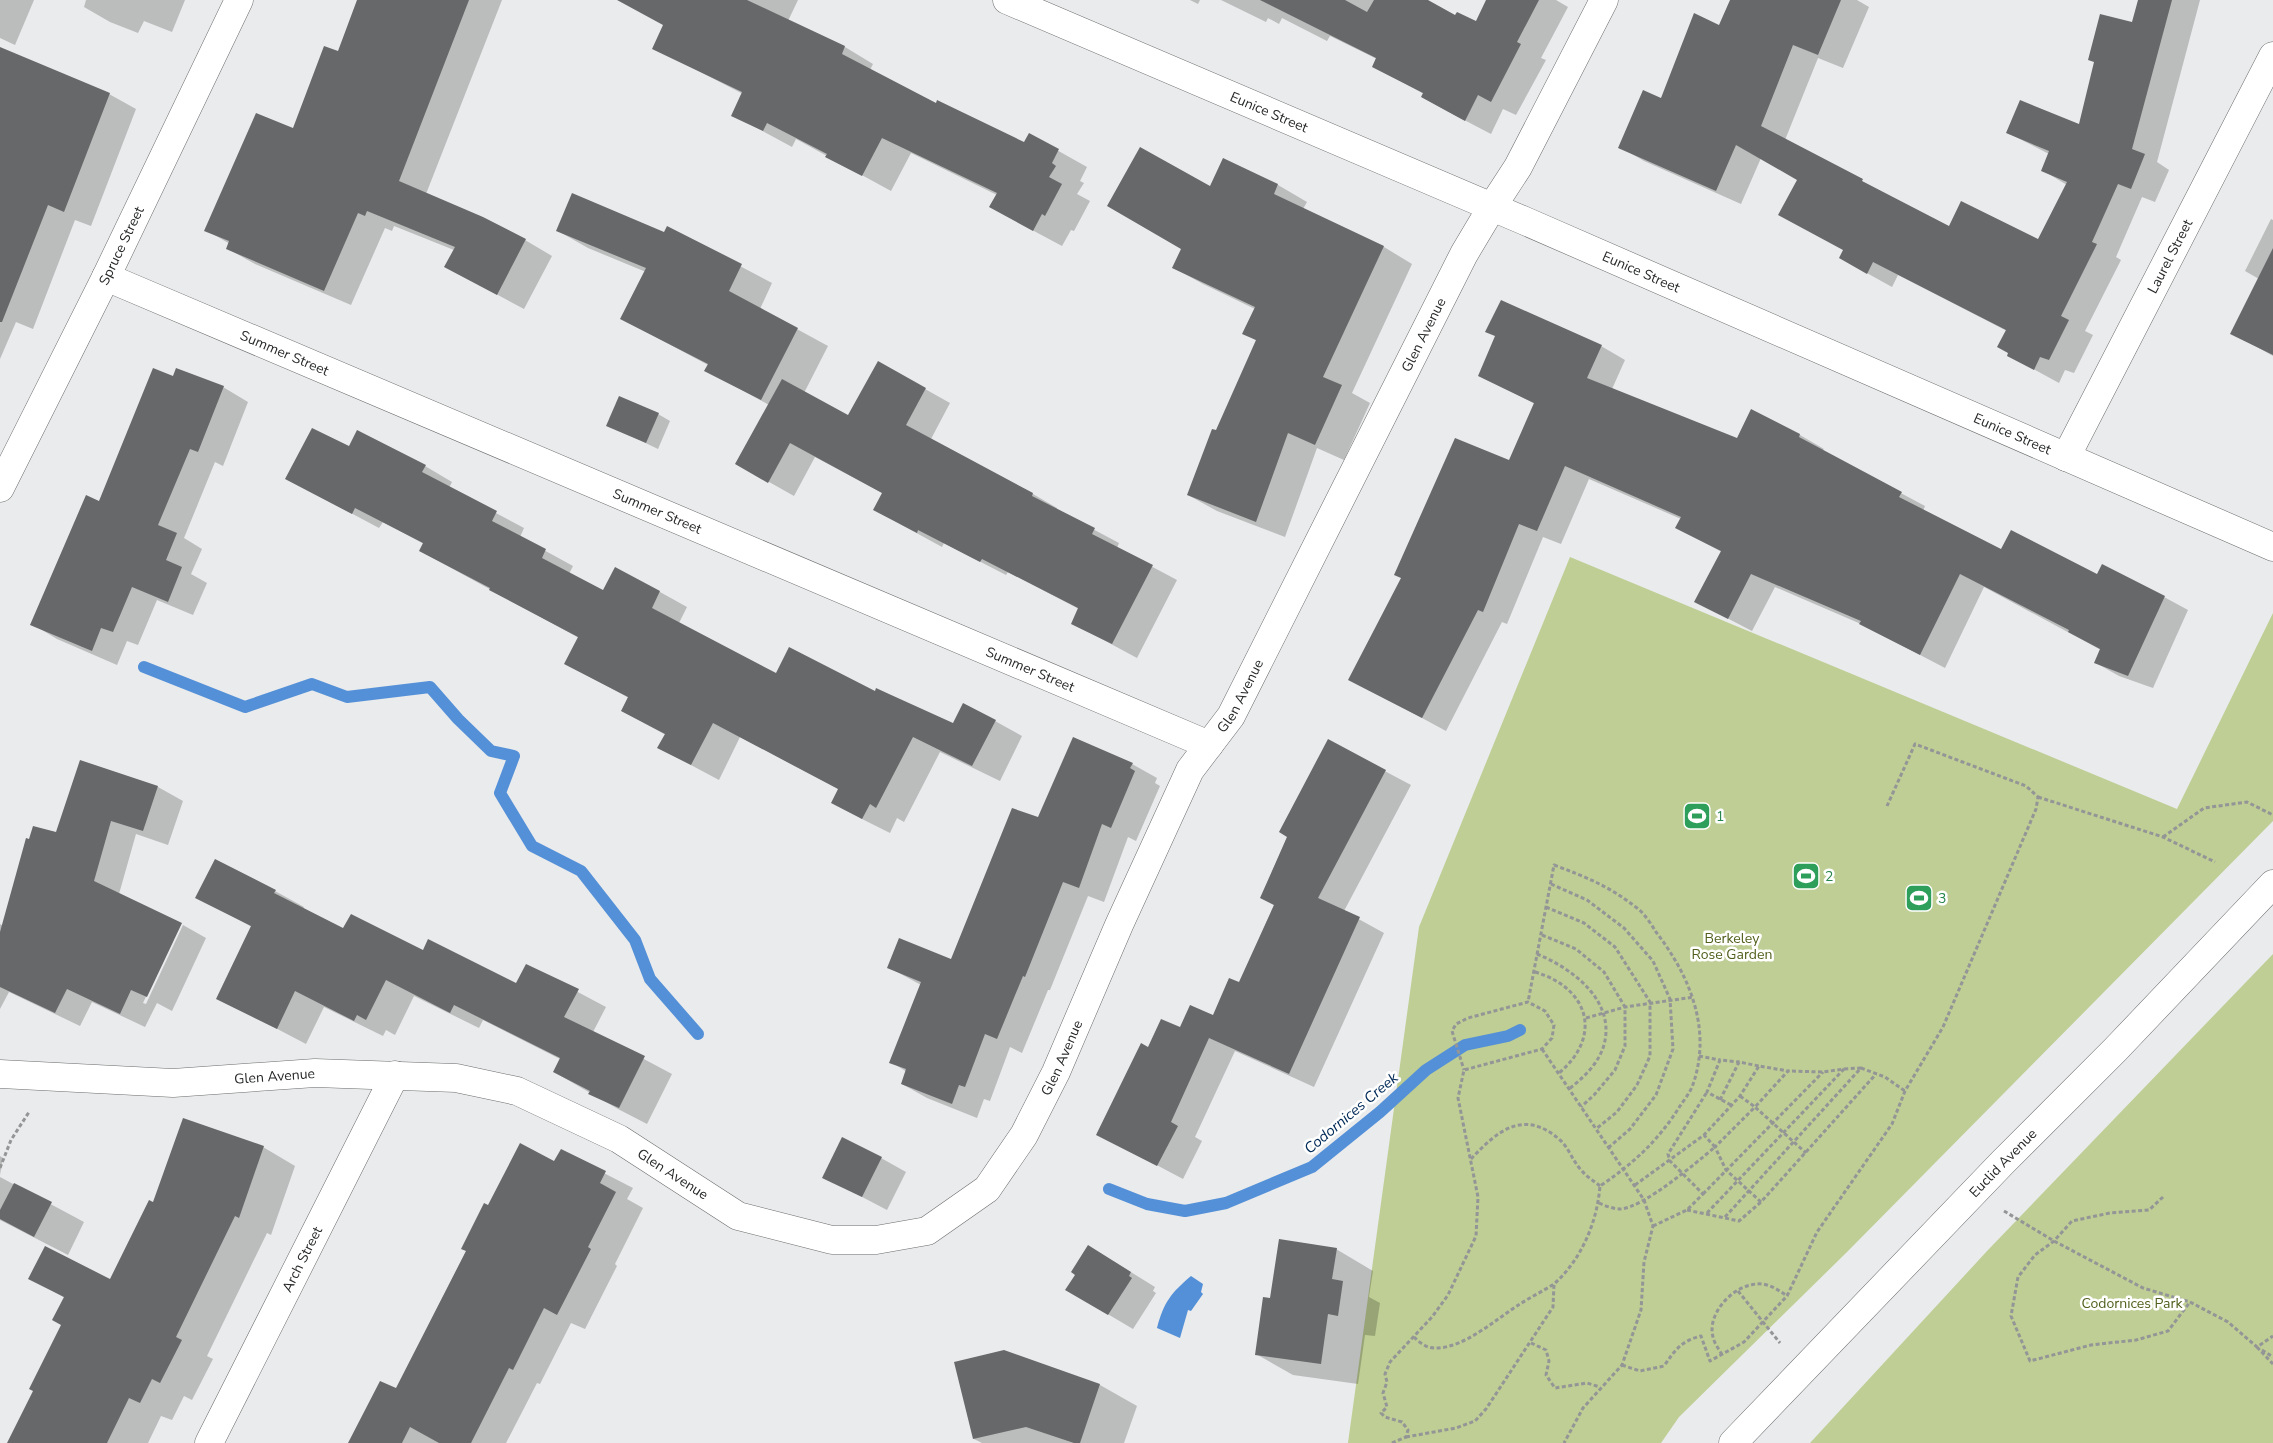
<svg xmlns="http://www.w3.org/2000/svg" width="2273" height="1443" font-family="'Nunito Sans',sans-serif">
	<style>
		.green { fill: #bece94 }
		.water { fill: #5490d8 }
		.shadow { fill: #0003 }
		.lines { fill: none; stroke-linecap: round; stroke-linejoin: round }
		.stream { stroke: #5490d8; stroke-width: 12 }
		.building { fill: #676869 }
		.minor-casing { stroke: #6b6c6d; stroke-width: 29 }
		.path { stroke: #949596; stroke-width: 3; stroke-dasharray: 4 2.5; stroke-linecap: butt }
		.minor { stroke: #fff; stroke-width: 28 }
		.labels { text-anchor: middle; stroke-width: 5; stroke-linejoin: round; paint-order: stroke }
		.street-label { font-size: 14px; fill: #272828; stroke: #fff }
		.leisure-label { font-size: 14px; fill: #27864d; stroke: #fff; text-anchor: start }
		.park-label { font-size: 14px; fill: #50601c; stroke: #fff }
		.water-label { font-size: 15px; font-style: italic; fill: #002a57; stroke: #fff }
	</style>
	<rect width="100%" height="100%" fill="#eaebec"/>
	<g class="green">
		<polygon points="1570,557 2177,809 2273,613 2273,821 1847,1252 1679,1417 1661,1443 1348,1443 1419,927"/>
		<polygon points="2273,954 2273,1443 1810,1443 1988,1250"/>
	</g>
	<path class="water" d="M1191,1276L1203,1284L1201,1292L1203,1294L1191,1311L1188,1310L1180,1338L1157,1328C1164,1302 1171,1293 1191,1276Z"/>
	<g class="shadow">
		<polygon points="0,0 34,0 15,45 0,38"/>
		<polygon points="86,0 185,0 172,32 144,21 138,33 110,22 84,7"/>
		<polygon points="359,0 502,0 426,194 525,240 552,256 524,309 446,267 454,250 394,226 392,231 385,228 351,305 255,264 228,249 230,244 206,230 294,129 338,53"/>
		<polygon points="665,0 798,0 788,21 845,47 873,64 870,70 937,104 1025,143 1030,135 1087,167 1080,181 1084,183 1077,194 1090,201 1074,231 1071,230 1062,246 1019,223 997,195 911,153 891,191 796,139 792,147 733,115 743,94 654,48 665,25"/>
		<polygon points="1190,0 1200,0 1198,4"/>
		<polygon points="1221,0 1425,0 1456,16 1476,23 1488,0 1556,0 1568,7 1541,58 1546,60 1516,115 1503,109 1491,134 1447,111 1422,97 1424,94 1373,66 1377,59 1330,36 1327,41 1282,18 1279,24 1268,18 1266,22"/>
		<polygon points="1731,0 1857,0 1869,7 1843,68 1818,58 1785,140 1949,228 2038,241 2067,185 2042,170 2049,154 2008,133 2079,126 2133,23 2139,0 2200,0 2157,162 2169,170 2155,202 2142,197 2116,257 2121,260 2085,331 2093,335 2074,373 2065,370 2059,383 2008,355 2007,331 1898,275 1892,287 1865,272 1844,251 1799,180 1761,158 1741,204 1644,161 1620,147 1720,27"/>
		<polygon points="109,94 136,109 91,226 75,220 33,329 16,322 0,359 0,125"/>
		<polygon points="1223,160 1278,185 1307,202 1303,209 1384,247 1412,264 1352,393 1370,403 1344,460 1317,448 1285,537 1217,511 1188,495 1257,341 1244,333 1255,309 1203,284 1174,268"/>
		<polygon points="2271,219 2273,220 2273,356 2232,333 2259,279 2245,271"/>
		<polygon points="668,228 772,283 760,309 828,346 804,393 849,417 925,389 950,403 931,439 1033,494 1057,508 1057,510 1119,543 1117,548 1177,580 1137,658 1072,623 1079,609 1008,572 1006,575 944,543 942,547 900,524 884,494 815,457 794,496 762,478 769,405 706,370 708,365 622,319 646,272 588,248 558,231 665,233"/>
		<polygon points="1601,346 1625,360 1612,389 1737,439 1751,411 1800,435 1824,449 1822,451 1925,506 1923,511 2002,551 2097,576 2164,597 2188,610 2153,688 2119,676 2096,663 2101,650 1984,587 1945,668 1861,624 1775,587 1752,631 1696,602 1722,552 1676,528 1681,519 1589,479 1561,544 1543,537 1507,624 1502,622 1446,731 1350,679 1509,462 1535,404 1480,375"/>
		<polygon points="177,369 223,387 248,402 223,466 215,462 184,538 202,549 191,574 207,583 193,615 157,600 138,645 127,641 117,665 57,639 32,624"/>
		<polygon points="658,414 670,421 658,449 608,425"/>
		<polygon points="349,448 425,466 452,482 449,488 524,528 520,537 573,566 569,574 603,592 660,592 687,607 679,623 777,675 875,692 953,724 995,721 1022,736 1000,781 940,752 904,822 897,818 890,833 860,818 839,789 740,737 719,780 659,748 666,735 622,711 629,698 566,664 579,638 420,551 424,544 383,522 379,528 287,479"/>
		<polygon points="1328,741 1411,785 1344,911 1384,933 1314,1087 1235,1051 1195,1137 1202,1141 1183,1179 1098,1134 1149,1048 1181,1029 1213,1017 1239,984 1274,905 1261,898"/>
		<polygon points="81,761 158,787 183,801 168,845 136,834 119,894 180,924 143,1003 146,1004 183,925 206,938 172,1011 157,1003 145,1027 92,1002 80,1026 9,992 0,1009 0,924 3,926 57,834"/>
		<polygon points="1132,764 1157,778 1155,783 1160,786 1136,841 1128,837 1104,902 1088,896 1050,990 1048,990 1022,1053 1010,1047 990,1101 984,1099 977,1118 927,1098 902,1084 907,1072 891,1062 921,985 888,967 951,961 1038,819"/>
		<polygon points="275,891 304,907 303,909 344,929 424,951 517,985 527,965 606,1007 593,1032 672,1074 647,1124 618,1109 554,1072 560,1059 483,1020 479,1028 414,996 395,1035 386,1030 383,1036 324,1007 306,1044 218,998 252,927 197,897"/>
		<polygon points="263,1147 295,1166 271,1235 267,1233 207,1356 213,1359 192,1400 184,1396 172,1420 161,1416 148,1443 9,1443 35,1391 62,1325 65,1298 30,1278 111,1281 154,1204"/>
		<polygon points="561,1151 633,1188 627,1199 643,1208 615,1264 617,1266 585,1329 571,1323 540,1384 537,1383 506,1443 349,1443 396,1390 489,1206 555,1163"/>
		<polygon points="0,1156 3,1158 0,1175"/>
		<polygon points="881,1158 906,1172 887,1210 824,1177"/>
		<polygon points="0,1177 84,1222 68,1255 0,1220"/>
		<polygon points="1336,1249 1373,1271 1369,1297 1380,1303 1375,1336 1365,1335 1358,1384 1293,1375 1256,1354 1271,1299"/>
		<polygon points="1113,1261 1155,1287 1153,1291 1156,1293 1133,1329 1067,1290"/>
		<polygon points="1004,1351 1100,1385 1137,1406 1124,1443 982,1443 974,1439"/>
	</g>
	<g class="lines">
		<g class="stream">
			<polyline points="144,667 245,707 312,684 347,697 430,687 458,719 491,751 514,756 500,793 532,846 581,871 635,940 650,979 698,1034"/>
			<polyline points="1109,1189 1147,1204 1185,1211 1226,1203 1312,1167 1380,1112 1426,1070 1465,1045 1508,1036 1520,1030"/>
		</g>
	</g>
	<g class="building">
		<polygon points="357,0 469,0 399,181 483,217 526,239 497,295 444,267 455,247 367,211 365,216 358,213 324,291 226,249 229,241 204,231 256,113 293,128 324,46 338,51"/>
		<polygon points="617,0 747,0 845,46 842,54 936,103 937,100 1024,142 1029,133 1059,149 1052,163 1056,166 1049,177 1062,184 1045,216 1042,214 1033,231 989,207 997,193 882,138 862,176 825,157 827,154 767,123 763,131 731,116 742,92 652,49 663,25"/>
		<polygon points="1260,0 1345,0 1367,12 1374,0 1428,0 1455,15 1457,12 1476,21 1486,0 1539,0 1517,42 1521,44 1491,102 1478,95 1465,121 1421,97 1423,93 1372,67 1376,58"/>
		<polygon points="1730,0 1841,0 1818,55 1793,45 1761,126 1863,179 1862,181 1949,226 1961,201 2038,239 2067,182 2041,171 2049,151 2006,133 2020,100 2079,124 2094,62 2088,60 2100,14 2132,22 2138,0 2172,0 2132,149 2145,154 2131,189 2118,184 2092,242 2097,244 2061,316 2069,320 2049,360 2040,357 2034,370 2007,356 2008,353 1997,347 2006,330 1873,262 1867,274 1839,258 1843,250 1778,215 1797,180 1736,145 1716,191 1618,148 1643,90 1661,98 1694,13 1719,25"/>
		<polygon points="0,47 110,93 64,212 48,205 2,322 0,322"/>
		<polygon points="1140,147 1210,186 1223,158 1278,184 1274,194 1384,246 1323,377 1342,385 1315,445 1288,433 1256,522 1187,495 1212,429 1216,430 1256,340 1242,334 1255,307 1172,268 1181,249 1107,206"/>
		<polygon points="572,193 664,232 667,226 742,264 729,291 798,328 761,400 704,371 708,364 620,319 646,268 556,231"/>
		<polygon points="2273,248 2273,355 2230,334"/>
		<polygon points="1501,300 1602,345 1587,378 1737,438 1751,409 1800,434 1799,437 1902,492 1899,497 2001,549 2011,530 2097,574 2102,564 2165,596 2128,676 2094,663 2100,649 2068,632 2069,630 1960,574 1920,655 1859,624 1861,621 1751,574 1728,619 1694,602 1721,551 1675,528 1681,517 1565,466 1537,531 1519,524 1483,612 1478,610 1422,718 1348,680 1401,578 1394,575 1455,438 1509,460 1534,403 1478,376 1495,336 1485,332"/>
		<polygon points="878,361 926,388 906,425 1033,493 1032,496 1095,528 1092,534 1153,565 1112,644 1071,624 1078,608 982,559 980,562 918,530 917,533 873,510 882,493 790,443 768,483 735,464 782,379 848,415"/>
		<polygon points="153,368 173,376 176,368 224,386 198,452 190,449 158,525 177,533 166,560 182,567 168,602 132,587 113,632 101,628 92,651 30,625 86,495 99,501"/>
		<polygon points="619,396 659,413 646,443 606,426"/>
		<polygon points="312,428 349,446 357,430 426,465 422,472 497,511 492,521 546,549 542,558 603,590 615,567 660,591 652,608 776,673 789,647 875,691 876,688 889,694 953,723 963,703 996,720 972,766 913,737 876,808 870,804 862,819 831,803 838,789 713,723 691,765 657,748 665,734 621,711 628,697 564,664 578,637 489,590 490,588 419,551 423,543 355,508 352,514 285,479"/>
		<polygon points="1073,737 1133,763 1130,768 1135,771 1111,828 1102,824 1079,888 1063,882 1025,977 1023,976 997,1039 985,1034 965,1087 959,1085 952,1104 901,1084 906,1069 889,1063 921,982 887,968 899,938 951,959 1012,808 1038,817"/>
		<polygon points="1328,739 1386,770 1318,898 1360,917 1289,1074 1209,1038 1171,1122 1178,1126 1157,1166 1096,1135 1141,1043 1148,1047 1161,1019 1180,1027 1190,1005 1213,1015 1229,978 1239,982 1274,905 1260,898 1287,837 1279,832"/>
		<polygon points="80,760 158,786 143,831 111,821 94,881 182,923 147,997 131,990 120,1014 67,989 55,1013 0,987 0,932 26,838 29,839 33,826 56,832"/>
		<polygon points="215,859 276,890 274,893 343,928 351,914 423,950 428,939 516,983 526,964 579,989 564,1017 645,1056 619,1108 588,1094 590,1091 553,1072 560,1058 454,1005 450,1013 386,980 366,1020 357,1015 354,1021 295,991 277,1029 216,999 251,926 195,898"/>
		<polygon points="183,1118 264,1146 239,1218 235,1216 176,1337 182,1340 160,1383 152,1379 140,1403 129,1398 107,1443 7,1443 33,1391 29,1389 61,1325 52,1320 64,1297 28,1279 45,1246 110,1279 149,1200 153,1202"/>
		<polygon points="842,1137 882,1157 862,1197 822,1178"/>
		<polygon points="520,1143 554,1161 561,1149 606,1171 600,1183 616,1192 588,1247 591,1249 557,1315 544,1308 513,1370 509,1368 471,1443 439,1443 410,1427 402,1443 348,1443 380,1381 396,1388 466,1251 461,1249 484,1203 488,1205"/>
		<polygon points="14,1183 52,1202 34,1237 0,1219 0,1210"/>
		<polygon points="1279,1239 1337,1248 1332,1279 1343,1281 1338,1316 1328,1314 1321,1364 1255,1355 1263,1297 1270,1298"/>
		<polygon points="1088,1245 1131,1272 1129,1276 1132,1278 1108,1315 1065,1290 1075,1275 1071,1272"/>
		<polygon points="1004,1350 1100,1384 1080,1443 1074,1443 1026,1427 973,1439 954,1362"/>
	</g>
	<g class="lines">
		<g class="minor-casing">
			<g id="minor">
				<path id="s1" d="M1007,0L1525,221L2273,547"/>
				<path id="s2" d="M106,277L1209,745"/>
				<path id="s3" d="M2066,457L2273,56"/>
				<path id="s4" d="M0,488L106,277L239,0"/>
				<path id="s5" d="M0,1074L173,1083L315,1073L456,1078L517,1091L619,1139L738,1216L832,1240H876L927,1231L987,1189L1024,1135L1056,1072L1119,925L1190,770L1231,716L1464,254L1492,207L1518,167L1604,0"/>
				<path id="s6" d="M209,1443L395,1075"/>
				<path id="s7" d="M1733,1443L2003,1162L2115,1050L2273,884"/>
			</g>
		</g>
		<g class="path">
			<polyline points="2038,797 2163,837 2215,862"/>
			<polyline points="2163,837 2204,808 2247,802 2273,815"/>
			<polyline points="1551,884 1587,900 1624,928 1653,961 1670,999 1673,1049 1656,1095 1630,1129 1608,1148"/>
			<polyline points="1546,907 1584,923 1615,947 1650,1002 1650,1056 1637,1085 1617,1112 1596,1129"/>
			<polyline points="1542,935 1576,949 1604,972 1625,1007 1625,1046 1615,1070 1594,1095 1581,1107"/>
			<path d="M1537,954C1574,969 1618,1003 1603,1048C1597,1065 1583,1078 1569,1089"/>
			<path d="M1535,972C1589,988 1603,1036 1559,1073"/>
			<polyline points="1586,1018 1625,1007 1694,997"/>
			<polyline points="1542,1049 1644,1200 1653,1226 1644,1262 1641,1310 1622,1365 1583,1408 1564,1443"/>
			<polyline points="1699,1056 1720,1060"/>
			<polyline points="1861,1068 1885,1077 1905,1091"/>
			<polyline points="1720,1100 1739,1062 1759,1066"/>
			<polyline points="1731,1105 1707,1092 1720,1060 1739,1062"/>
			<path d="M1471,1159C1497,1131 1524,1108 1560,1140C1569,1148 1573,1162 1582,1171C1587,1177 1594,1181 1600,1186"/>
			<polyline points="0,1168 11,1140 29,1112"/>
			<polyline points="1635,1185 1704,1135 1740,1096 1759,1066 1788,1071 1755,1107 1740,1096"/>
			<polyline points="1703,1194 1823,1072"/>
			<polyline points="2163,1197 2149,1210 2110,1213 2072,1221 2054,1241 2035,1255 2018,1277 2011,1316 2030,1361 2091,1345 2136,1340 2168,1331 2190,1302"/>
			<polyline points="1761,1202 1726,1170 1715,1147 1755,1107 1806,1153"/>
			<path d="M1599,1203C1605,1206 1614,1209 1621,1209C1644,1207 1696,1163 1715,1147L1704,1135"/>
			<polyline points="1687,1210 1739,1221 1761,1202 1876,1074"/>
			<polyline points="2004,1211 2054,1241 2143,1288 2190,1302 2228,1322 2257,1347 2273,1336"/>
			<polyline points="1707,1213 1844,1069 1823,1072 1788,1071"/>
			<polyline points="1725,1217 1861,1068 1844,1069"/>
			<polyline points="1653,1226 1687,1210 1703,1194 1670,1161 1668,1154 1707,1092"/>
			<polyline points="1738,1291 1780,1343"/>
			<path d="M1414,1337C1419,1342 1426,1348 1434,1348C1464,1349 1496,1319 1520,1304C1531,1297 1543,1291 1554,1284"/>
			<polyline points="1531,1343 1546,1350 1549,1361 1546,1375 1555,1388 1587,1383 1600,1387"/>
			<polyline points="2257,1347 2273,1364"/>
			<polyline points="2262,1350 2273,1357"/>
			<path d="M1722,1355C1719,1349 1714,1343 1713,1337C1707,1315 1730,1289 1751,1285C1765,1281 1776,1288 1787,1296"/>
			<path d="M1622,1365L1640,1371L1664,1366C1675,1350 1681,1341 1701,1336L1710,1361L1744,1342L1787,1296L1817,1232L1892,1124L1905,1091L1943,1027L2036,809L2038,797L2026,786L1915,744L1887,806"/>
			<path d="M1406,1437L1456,1428L1475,1421L1486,1409L1553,1307L1554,1284C1581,1260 1597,1223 1600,1186C1633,1164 1659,1140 1680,1106C1684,1100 1689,1094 1692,1087C1713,1031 1690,976 1656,932C1651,924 1645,914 1637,908C1609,886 1586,877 1554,865L1528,1002"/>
			<polyline points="1392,1443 1406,1437 1408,1430 1402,1422 1385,1417 1381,1413 1387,1407 1383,1393 1387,1382 1385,1374 1390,1362 1432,1317 1448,1295 1476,1236 1478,1197 1458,1098 1464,1070 1542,1049 1552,1038 1554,1025 1545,1011 1528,1002 1468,1018 1456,1024 1452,1031 1464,1070"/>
		</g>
		<use href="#minor" class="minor"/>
	</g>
	<defs>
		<g id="stadium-square" transform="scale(1.4375)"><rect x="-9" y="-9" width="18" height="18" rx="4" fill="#2e9e5b" stroke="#fff"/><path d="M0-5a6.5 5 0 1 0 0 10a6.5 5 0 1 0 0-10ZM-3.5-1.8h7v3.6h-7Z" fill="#fff"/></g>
	</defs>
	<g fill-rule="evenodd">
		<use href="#stadium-square" x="1697" y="816"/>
		<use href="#stadium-square" x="1806" y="876"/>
		<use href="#stadium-square" x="1919" y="898"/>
	</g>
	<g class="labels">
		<g class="street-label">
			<text dy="5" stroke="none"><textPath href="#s1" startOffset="285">Eunice Street</textPath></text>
			<text dy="5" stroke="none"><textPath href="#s4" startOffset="271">Spruce Street</textPath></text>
			<text dy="5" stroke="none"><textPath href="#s3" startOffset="226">Laurel Street</textPath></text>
			<text dy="5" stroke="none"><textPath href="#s1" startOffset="690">Eunice Street</textPath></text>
			<text dy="5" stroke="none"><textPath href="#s5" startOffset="2001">Glen Avenue</textPath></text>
			<text dy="5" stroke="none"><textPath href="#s2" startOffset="194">Summer Street</textPath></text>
			<text dy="5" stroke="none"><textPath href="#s1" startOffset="1095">Eunice Street</textPath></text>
			<text dy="5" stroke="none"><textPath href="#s2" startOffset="599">Summer Street</textPath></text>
			<text dy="5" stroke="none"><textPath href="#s2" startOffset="1004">Summer Street</textPath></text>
			<text dy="5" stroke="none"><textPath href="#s5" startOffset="1596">Glen Avenue</textPath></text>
			<text dy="5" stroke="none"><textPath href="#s5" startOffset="1191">Glen Avenue</textPath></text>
			<text dy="5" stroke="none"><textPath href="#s5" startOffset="275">Glen Avenue</textPath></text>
			<text dy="5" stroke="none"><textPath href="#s7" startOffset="389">Euclid Avenue</textPath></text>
			<text dy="5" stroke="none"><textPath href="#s5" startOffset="696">Glen Avenue</textPath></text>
			<text dy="5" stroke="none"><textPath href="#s6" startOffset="206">Arch Street</textPath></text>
		</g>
		<g class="leisure-label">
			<text x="1716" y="821">1</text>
			<text x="1825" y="881">2</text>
			<text x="1938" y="903">3</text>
		</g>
		<g class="park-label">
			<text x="1732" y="943">Berkeley<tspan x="1732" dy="16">Rose Garden</tspan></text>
			<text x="2132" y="1308">Codornices Park</text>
		</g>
		<g class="water-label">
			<text transform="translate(1351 1113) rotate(-40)" y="5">Codornices Creek</text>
		</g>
	</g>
</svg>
